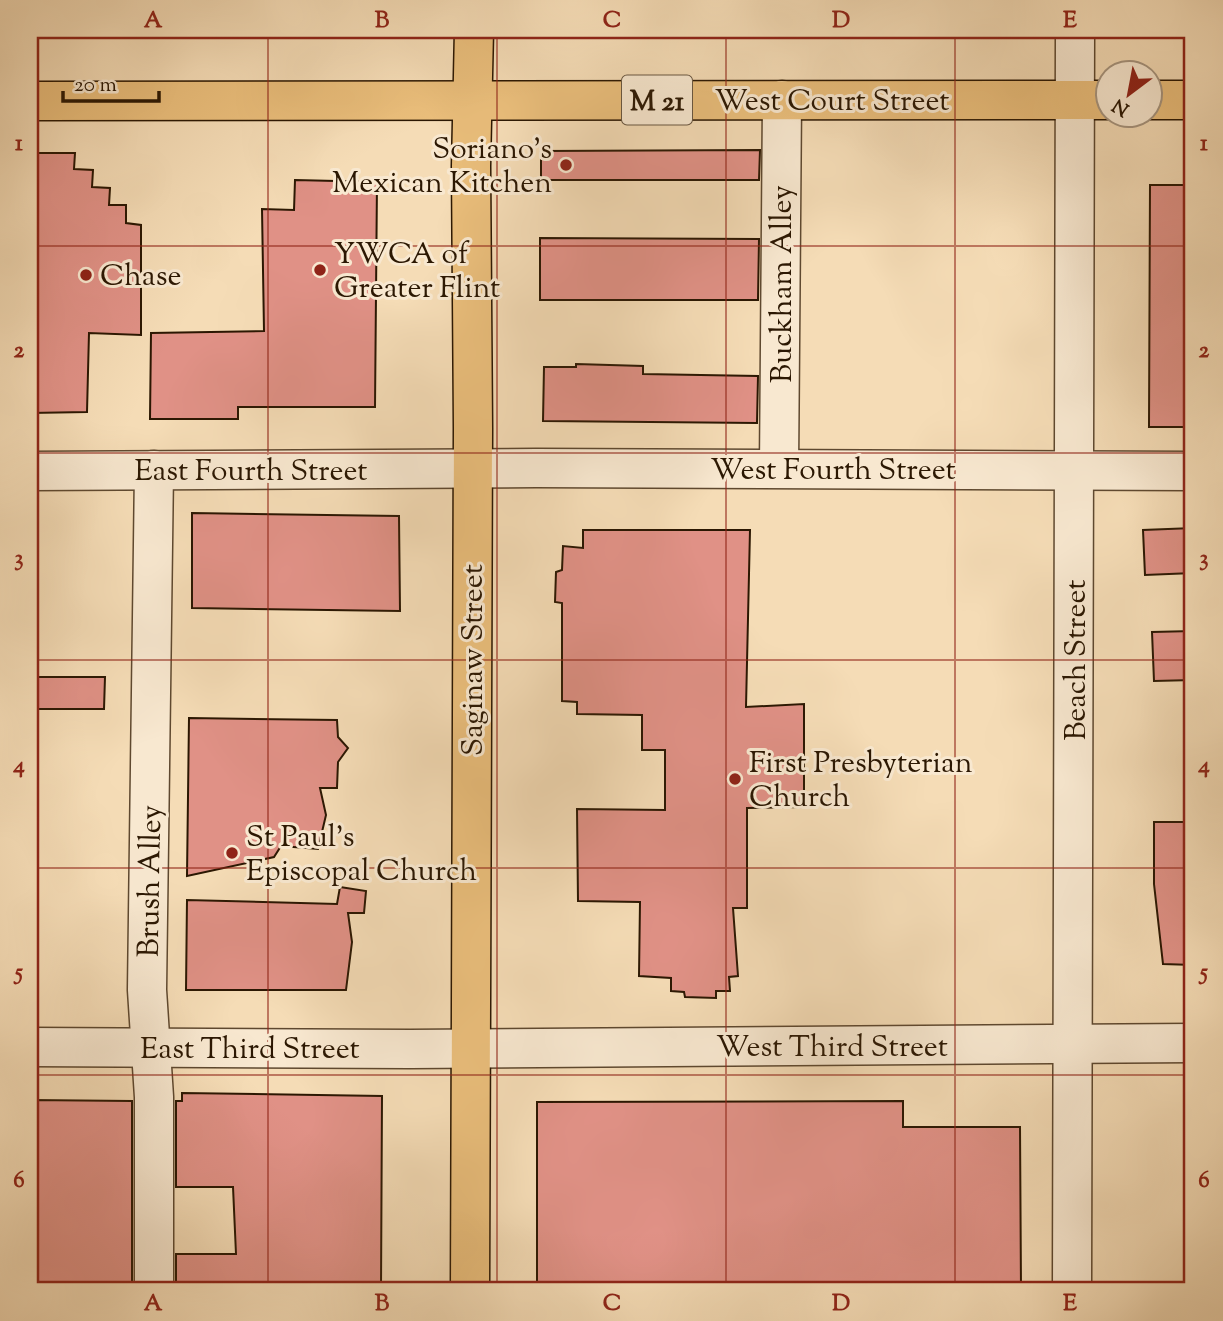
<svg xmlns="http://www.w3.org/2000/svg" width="1223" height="1321" font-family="'Sorts Mill Goudy',serif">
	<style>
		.building { fill: #e09186; stroke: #2b1702; stroke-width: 2 }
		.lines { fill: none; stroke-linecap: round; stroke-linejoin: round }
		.minor-casing { stroke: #5e482f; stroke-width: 41 }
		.major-casing { stroke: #2b1702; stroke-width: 41 }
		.minor { stroke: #f8e8d0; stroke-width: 38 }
		.major { stroke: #eabe7b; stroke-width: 38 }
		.grid { fill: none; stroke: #8f2418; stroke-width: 2; stroke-opacity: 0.55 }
		.poi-dot { fill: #8f2418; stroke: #f8e8d0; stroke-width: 2.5 }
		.labels { text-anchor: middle; stroke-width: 6; stroke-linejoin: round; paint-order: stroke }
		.shield { fill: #f8e8d0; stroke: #685640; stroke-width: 2 }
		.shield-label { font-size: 28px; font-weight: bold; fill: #2b1702 }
		.street-label { font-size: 30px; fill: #2b1702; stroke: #f8e8d0 }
		.poi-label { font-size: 30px; fill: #2b1702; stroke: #f8e8d0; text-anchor: start }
		.neatline { fill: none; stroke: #8f2418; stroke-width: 2.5 }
		.grid-label { font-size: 23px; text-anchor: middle; font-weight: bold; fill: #8f2418 }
	</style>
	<rect width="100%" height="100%" fill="#f5dcb6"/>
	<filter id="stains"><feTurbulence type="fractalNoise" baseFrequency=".00286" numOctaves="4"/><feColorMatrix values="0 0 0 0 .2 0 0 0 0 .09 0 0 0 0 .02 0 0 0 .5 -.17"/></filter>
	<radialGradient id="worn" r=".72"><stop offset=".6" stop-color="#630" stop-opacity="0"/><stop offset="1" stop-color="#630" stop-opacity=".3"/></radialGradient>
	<g class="building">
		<polygon points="760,150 759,180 541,180 541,151"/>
		<polygon points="30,153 75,153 74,169 93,170 92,187 110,188 109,205 126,205 126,223 141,225 141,335 89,333 87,412 30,413"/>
		<polygon points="295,180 377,182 375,407 238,407 238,419 150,419 151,333 264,331 262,209 294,210"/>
		<polygon points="1150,185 1193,185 1193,427 1149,427"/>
		<polygon points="540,238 759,239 758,300 540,300"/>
		<polygon points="576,364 643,366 643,374 758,376 757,423 543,421 544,367 576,367"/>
		<polygon points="192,513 399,516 400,611 192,608"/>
		<polygon points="1193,528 1193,573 1145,575 1143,530"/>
		<polygon points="583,530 750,530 746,707 804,704 804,807 747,808 747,908 733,908 738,976 729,977 730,991 716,991 716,998 685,997 684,992 671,991 671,978 639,976 640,902 578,901 577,809 665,810 665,750 642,750 642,715 577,714 577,702 562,701 562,603 555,602 556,572 562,570 563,546 583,548"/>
		<polygon points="1193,631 1193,680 1154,681 1152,632"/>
		<polygon points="30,677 105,677 104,709 30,709"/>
		<polygon points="189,718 337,720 338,737 348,748 338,762 337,788 320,788 326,815 318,849 281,846 274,857 187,876"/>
		<polygon points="1154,822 1193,822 1193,965 1163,964 1154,884"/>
		<polygon points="340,887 366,891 364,913 348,913 352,942 346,990 186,990 187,900 337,904"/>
		<polygon points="182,1093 382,1096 381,1289 336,1285 176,1285 176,1254 236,1254 233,1187 176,1187 176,1101 182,1101"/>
		<polygon points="30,1100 132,1101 132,1291 30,1291"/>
		<polygon points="903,1101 903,1127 1020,1127 1021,1291 537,1291 537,1102"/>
	</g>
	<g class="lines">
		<g class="minor-casing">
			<g id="minor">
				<polyline points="779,468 782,100"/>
				<polyline points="30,471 536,468 1193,471"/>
				<polyline points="30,1047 410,1049 1193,1043"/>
				<polyline points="154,1291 154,1097 147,990 154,470"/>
				<polyline points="1072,1291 1075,30"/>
			</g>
		</g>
		<g class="major-casing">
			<g id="major">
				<polyline points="1150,100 1193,100"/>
				<polyline points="30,101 1108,100"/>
				<polyline points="470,1291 473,428 471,166 474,30"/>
			</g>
		</g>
		<use href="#minor" class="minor"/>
		<use href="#major" class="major"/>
	</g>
	<path class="grid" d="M268,30V1291M497,30V1291M726,30V1291M955,30V1291M30,246H1193M30,453H1193M30,660H1193M30,868H1193M30,1075H1193"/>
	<g class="poi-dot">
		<circle cx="566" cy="165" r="7"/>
		<circle cx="320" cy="270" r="7"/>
		<circle cx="86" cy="275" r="7"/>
		<circle cx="735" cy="779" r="7"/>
		<circle cx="232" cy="853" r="7"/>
	</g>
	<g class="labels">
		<rect class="shield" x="622" y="75.5" width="70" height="49" rx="5"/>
		<g class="shield-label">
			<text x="657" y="110">M 21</text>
		</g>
		<g class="street-label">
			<text x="832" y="110">West Court Street</text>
			<text transform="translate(781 284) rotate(-90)" y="10">Buckham Alley</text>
			<text x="833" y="479">West Fourth Street</text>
			<text x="251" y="480">East Fourth Street</text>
			<text transform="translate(472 660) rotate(-90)" y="10">Saginaw Street</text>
			<text transform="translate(1075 660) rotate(-90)" y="10">Beach Street</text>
			<text transform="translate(149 881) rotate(-89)" y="10">Brush Alley</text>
			<text x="832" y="1056">West Third Street</text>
			<text x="250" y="1058">East Third Street</text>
		</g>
		<g class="poi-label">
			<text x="552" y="158" text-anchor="end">Soriano's<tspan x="552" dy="34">Mexican Kitchen</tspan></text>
			<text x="334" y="263">YWCA of<tspan x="334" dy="34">Greater Flint</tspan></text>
			<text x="100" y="285">Chase</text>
			<text x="749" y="772">First Presbyterian<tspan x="749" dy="34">Church</tspan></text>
			<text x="246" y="846">St Paul's<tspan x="246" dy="34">Episcopal Church</tspan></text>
		</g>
	</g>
	<rect width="1223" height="1321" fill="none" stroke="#f5dcb6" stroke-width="77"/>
	<g transform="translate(1129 94) rotate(212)"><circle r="33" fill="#f8e8d0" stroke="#a6947e" stroke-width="2"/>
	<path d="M0-5L12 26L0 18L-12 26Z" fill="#8f2418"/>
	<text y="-10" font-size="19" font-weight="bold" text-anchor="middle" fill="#2b1702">N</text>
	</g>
	<path d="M63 91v10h96v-10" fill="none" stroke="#2b1702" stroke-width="3.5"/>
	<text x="74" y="91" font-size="21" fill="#2b1702" stroke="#f8e8d0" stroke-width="5" paint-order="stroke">20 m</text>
	<rect x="38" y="38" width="1146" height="1244" class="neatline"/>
	<g class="grid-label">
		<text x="153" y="27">A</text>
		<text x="382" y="27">B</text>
		<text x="612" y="27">C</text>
		<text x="841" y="27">D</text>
		<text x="1070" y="27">E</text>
		<text x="19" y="150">1</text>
		<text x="1204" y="150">1</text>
		<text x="19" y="357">2</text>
		<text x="1204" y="357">2</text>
		<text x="19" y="565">3</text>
		<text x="1204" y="565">3</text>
		<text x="19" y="772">4</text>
		<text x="1204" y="772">4</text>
		<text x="19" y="979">5</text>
		<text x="1204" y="979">5</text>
		<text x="19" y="1187">6</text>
		<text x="1204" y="1187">6</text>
		<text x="153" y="1310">A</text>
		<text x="382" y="1310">B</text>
		<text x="612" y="1310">C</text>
		<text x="841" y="1310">D</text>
		<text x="1070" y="1310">E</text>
	</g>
	<rect width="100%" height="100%" filter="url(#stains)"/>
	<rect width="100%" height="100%" fill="url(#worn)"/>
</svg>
